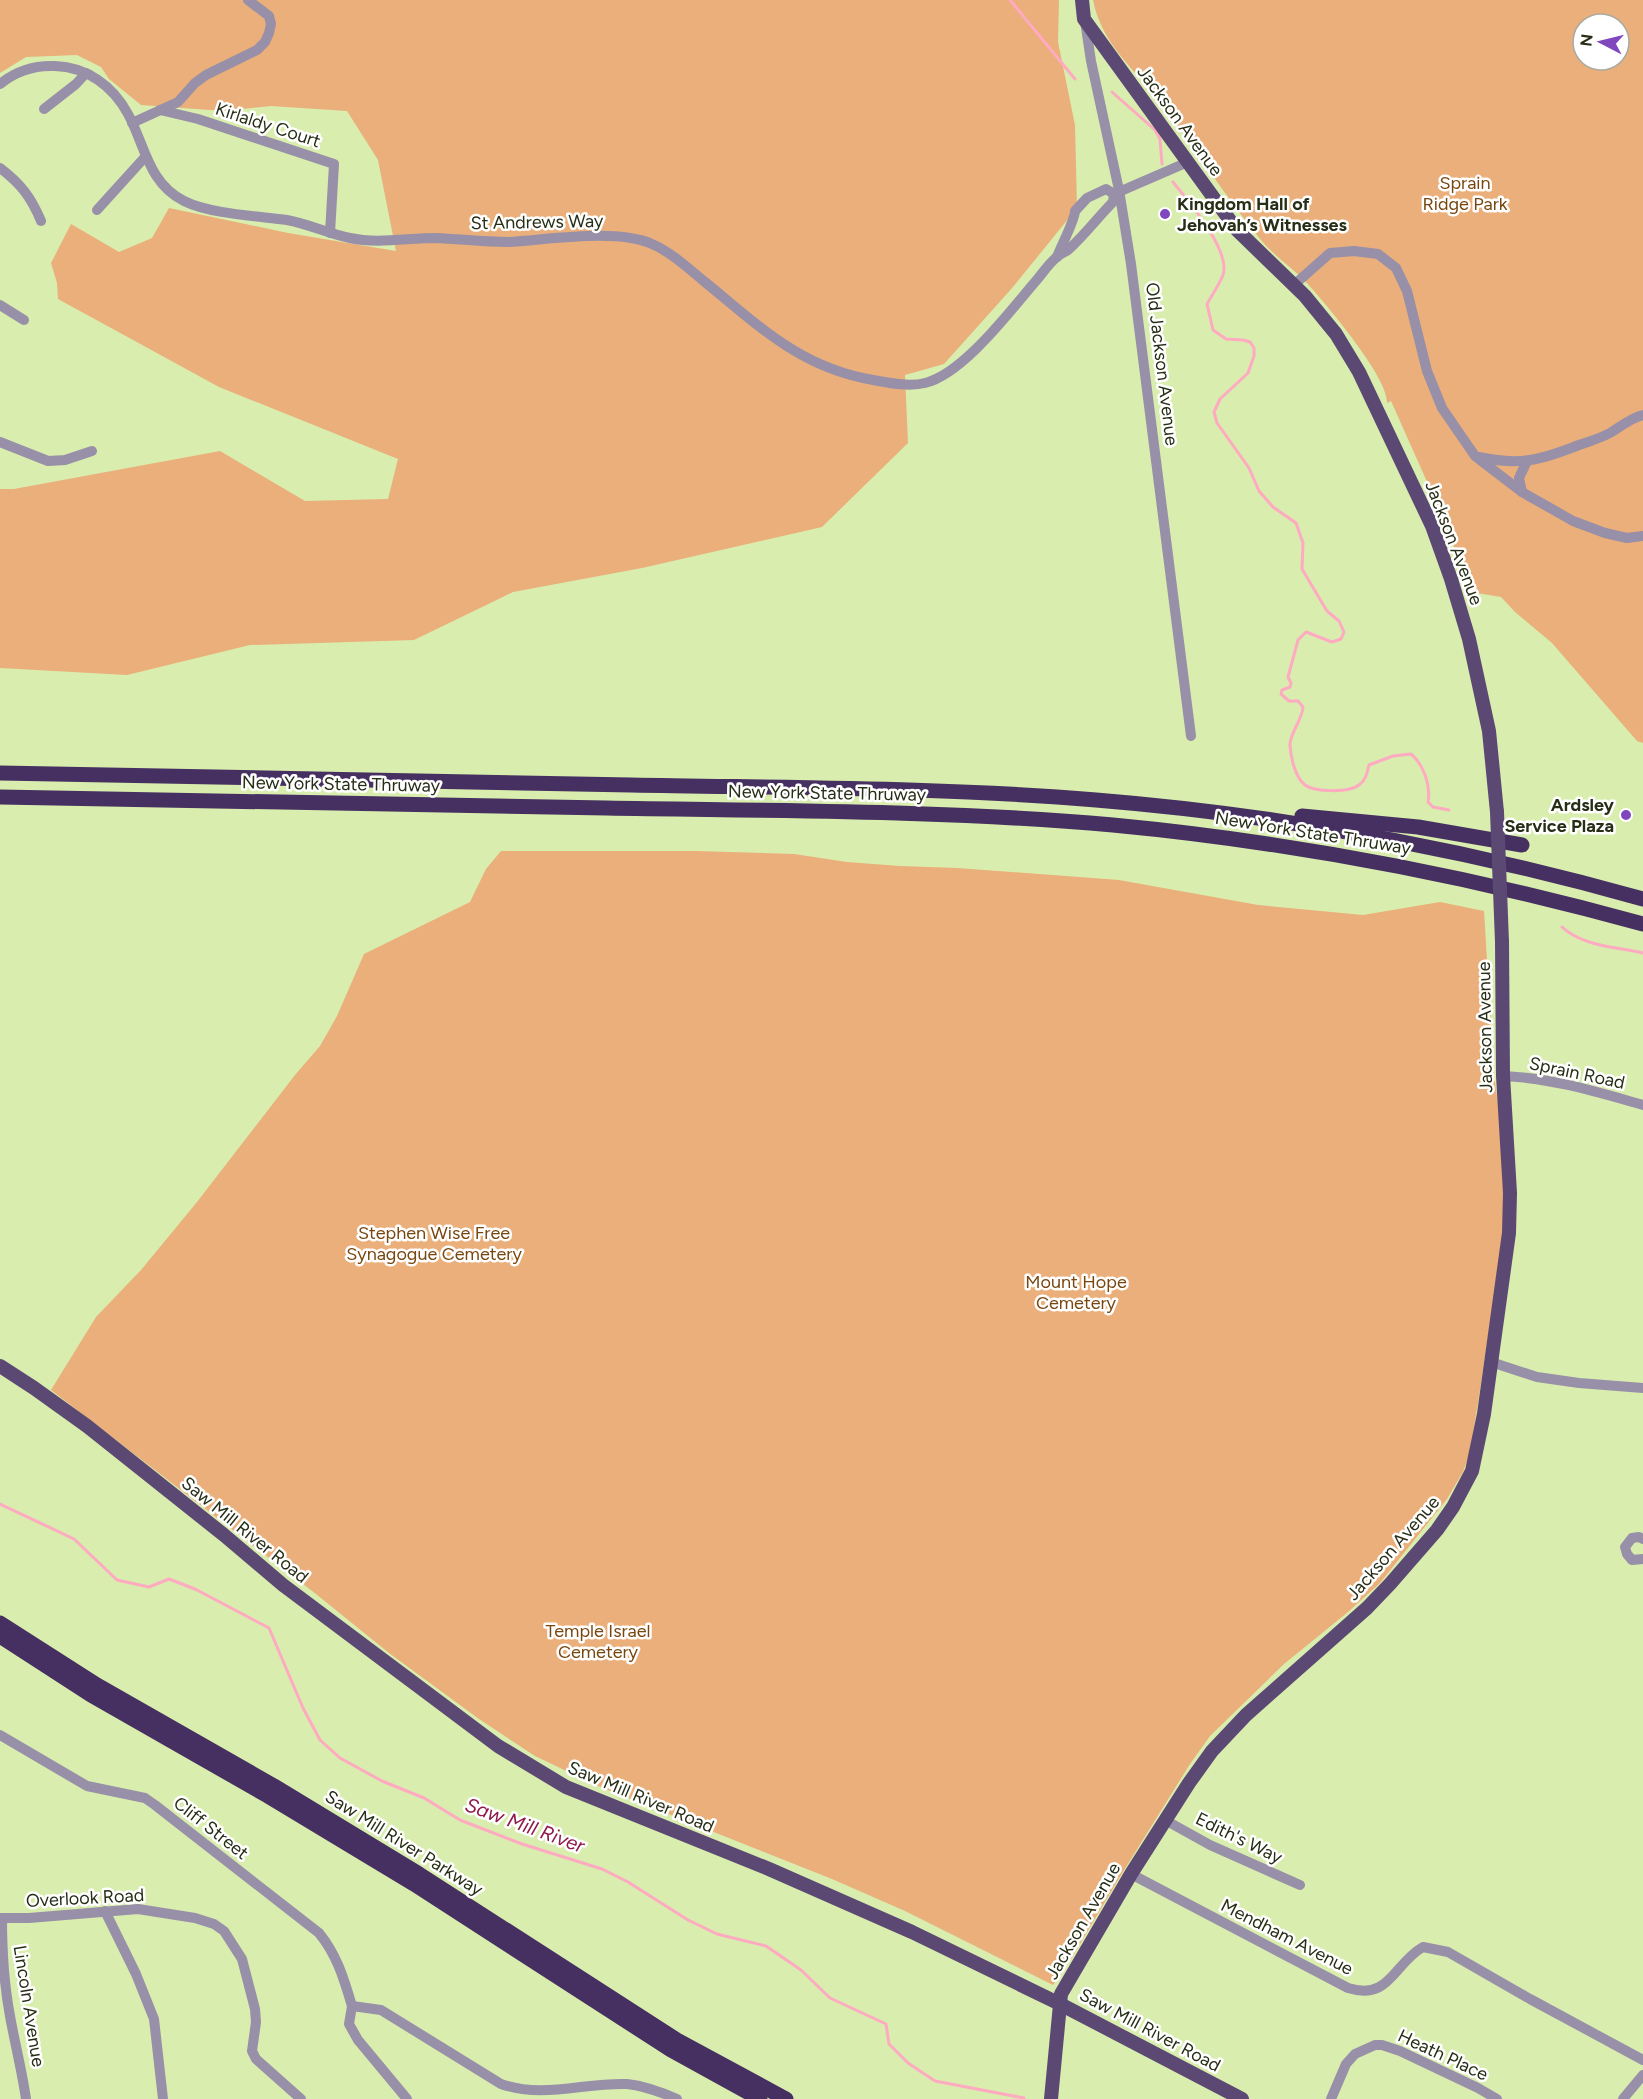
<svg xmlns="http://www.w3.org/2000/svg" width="1643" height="2099" font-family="Figtree,sans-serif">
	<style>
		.green { fill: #eaaf7a; fill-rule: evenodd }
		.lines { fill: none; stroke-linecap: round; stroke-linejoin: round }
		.stream { stroke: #feaac0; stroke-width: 3 }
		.minor { stroke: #988fa8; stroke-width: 10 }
		.major { stroke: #5b4974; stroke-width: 14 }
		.highway { stroke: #463061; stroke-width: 15 }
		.major-bridge { stroke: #5b4974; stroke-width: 14 }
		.poi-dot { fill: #7f46bd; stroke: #fff; stroke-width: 2 }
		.labels { text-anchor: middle; stroke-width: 5; stroke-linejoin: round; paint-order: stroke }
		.street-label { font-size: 18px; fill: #272e16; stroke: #fff }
		.park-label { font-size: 18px; fill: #784710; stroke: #fff }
		.poi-label { font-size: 18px; font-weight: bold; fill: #272e16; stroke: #fff; text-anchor: start }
		.water-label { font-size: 20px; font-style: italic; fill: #901949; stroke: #fff }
	</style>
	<rect width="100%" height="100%" fill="#d9edae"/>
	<g class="green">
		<polygon points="0,0 1059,0 1058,42 1075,125 1077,208 1013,287 944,364 905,375 908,443 822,527 642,568 513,592 414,640 250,645 127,675 0,668 0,489 14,489 220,451 305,501 388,499 398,459 219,387 58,299 57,283 51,263 71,224 119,252 152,238 169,208 288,233 396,251 378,160 347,111 271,106 224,111 141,105 109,79 101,67 77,55 26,57 0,73"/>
		<path d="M1093,0H1643V743L1637,741L1552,643L1515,612L1501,597L1471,592L1441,513L1391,401L1387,403C1389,378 1323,300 1304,280C1290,266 1273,255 1261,240C1226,198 1197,151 1165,108C1138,72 1102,46 1093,0ZM1583,24H1619V60H1583Z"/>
		<polygon points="501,851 695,851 794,854 847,862 900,866 957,868 1119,880 1258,905 1363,915 1440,902 1484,911 1494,1075 1503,1139 1505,1239 1490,1323 1478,1403 1469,1455 1463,1472 1447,1499 1380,1583 1348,1612 1284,1664 1210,1736 1190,1764 1121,1875 1071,1959 1053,1985 905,1911 832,1879 598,1786 535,1756 479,1719 389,1653 316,1594 51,1390 96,1317 141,1270 197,1202 295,1075 320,1046 337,1016 364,954 470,902 486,869"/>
	</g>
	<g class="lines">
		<g class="stream">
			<polyline points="1010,0 1075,79"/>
			<polyline points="1112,92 1155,130 1160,139 1162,164"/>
			<path d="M1173,182C1188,201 1231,250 1223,275C1219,285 1212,295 1207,304L1213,330L1226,339L1243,340L1250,342L1254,348V356L1248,373L1220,399L1214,412L1217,423L1249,468L1259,491L1273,507L1296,523L1303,543L1302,569L1327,611L1339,621L1344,632L1341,639L1332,642L1306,632L1298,640L1288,677L1291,683L1290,687L1282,690L1281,694L1289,701H1298L1303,707C1302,721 1289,734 1290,746C1291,758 1295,777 1305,785C1314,792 1349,793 1359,785C1366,780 1367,773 1369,765L1393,756L1411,754C1424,765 1431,786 1428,802L1433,807L1449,810"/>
			<path d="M1562,927C1582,946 1616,947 1643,953"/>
			<polyline points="0,1504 74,1539 117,1580 149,1587 169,1579 195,1589 269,1628 303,1708 320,1740 340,1758 382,1781 424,1798 460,1820 522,1844 602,1869 628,1882 688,1920 717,1934 766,1946 801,1970 830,1998 886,2024 889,2044 908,2063 935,2081 1024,2098"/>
		</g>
		<g class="minor">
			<polyline points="1085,21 1091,61 1119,190 1131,264 1191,736"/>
			<path d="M0,84C16,71 34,65 55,66C87,67 113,86 128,114C145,145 148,183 184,201C210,214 257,216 287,220C309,224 329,234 350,238C377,244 408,238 436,238C460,239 484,242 508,242C548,240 616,228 652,244C671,252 689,269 705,282C760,327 801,368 873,380C890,383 909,387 925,383C963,374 1010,311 1035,282C1042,274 1049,263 1057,257C1060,254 1065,252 1068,250C1084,236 1098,217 1113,202L1114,194L1188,162"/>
			<polyline points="44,109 76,84 86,73"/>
			<polyline points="160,110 198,119 334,164 330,233"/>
			<polyline points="132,123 178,102 195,83 206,75 257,50 265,42 269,33 271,24 269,16 248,0"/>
			<path d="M0,168C21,184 31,197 41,221"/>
			<polyline points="97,210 145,157"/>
			<path d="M1057,257C1061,246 1075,220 1075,211L1087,198L1106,189L1114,194"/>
			<polyline points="1295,284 1330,253 1354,251 1378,254 1396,268 1407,291 1427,371 1442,408 1475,456 1522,492 1573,521 1605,533 1627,538 1643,536"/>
			<polyline points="0,305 24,320"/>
			<polyline points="0,442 48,461 65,460 92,451"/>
			<path d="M1479,457C1520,466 1541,460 1579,445C1590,441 1601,438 1610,433C1622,426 1630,418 1643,415"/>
			<polyline points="1522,492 1519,478 1527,461"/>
			<path d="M1503,1076C1552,1078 1597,1092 1643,1105"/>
			<polyline points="1491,1362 1537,1377 1579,1383 1643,1388"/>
			<polyline points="1643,1539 1639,1537 1632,1538 1625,1547 1627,1554 1632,1560 1643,1559"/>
			<path d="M0,1735L87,1786L145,1798L155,1805L319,1933C337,1955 344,1979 352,2006"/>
			<polyline points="1165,1820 1210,1845 1300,1885"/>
			<path d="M1131,1874L1348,1988C1390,2001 1393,1964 1423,1947L1448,1952L1530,1999L1643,2060"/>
			<polyline points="105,1911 136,1974 154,2019 163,2099"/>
			<polyline points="0,1918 29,1918 138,1909 195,1918 214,1924 224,1931 242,1959 255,2009 256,2022 252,2051 256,2059 301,2099"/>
			<path d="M2,1918C2,1951 4,1984 10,2016C15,2044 22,2071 26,2099"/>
			<path d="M407,2099L358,2040L349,2024L352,2006L381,2010L501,2084C543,2099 586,2082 627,2084C645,2086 661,2092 677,2099"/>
			<polyline points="1331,2099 1346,2064 1355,2054 1375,2045 1382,2045 1400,2051 1478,2088 1497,2099"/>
			<polyline points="1623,2099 1643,2075"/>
		</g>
		<g class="major">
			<polyline points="1082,0 1084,19 1237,230 1305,296 1336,334 1359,372 1432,526 1451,579 1469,639 1489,731 1497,812"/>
			<polyline points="0,1366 34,1388 87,1426 224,1535 283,1585 498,1746 566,1787 769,1869 912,1932 1060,2004 1242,2099"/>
			<polyline points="1051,2099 1061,1994 1131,1874 1189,1783 1212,1751 1246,1715 1367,1608 1390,1584 1437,1530 1453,1507 1472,1471 1484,1414 1509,1233 1510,1193 1503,1076 1502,942"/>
		</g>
		<g class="highway">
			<path d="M0,773C210,777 421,781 631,785C786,788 942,787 1096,800C1281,815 1465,849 1643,899"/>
			<path d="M0,797C202,801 404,805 606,808C775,811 945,810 1113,825C1292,842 1469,876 1643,924"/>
			<polyline points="1302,816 1418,827 1522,845"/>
			<polyline points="0,1623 97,1685 274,1786 419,1874 677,2040 786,2099"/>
			<polyline points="0,1636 91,1695 268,1796 414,1884 671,2050 760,2099"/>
		</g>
		<polyline class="major-bridge" points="1497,812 1502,942"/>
	</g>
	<g class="poi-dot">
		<circle cx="1165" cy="214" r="6"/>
		<circle cx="1626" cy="815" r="6"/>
	</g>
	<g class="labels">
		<g class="street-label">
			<text transform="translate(1180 121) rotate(54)" y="6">Jackson Avenue</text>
			<text transform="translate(268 125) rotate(18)" y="6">Kirlaldy Court</text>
			<text transform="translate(537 222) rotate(-1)" y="6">St Andrews Way</text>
			<text transform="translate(1162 364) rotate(83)" y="6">Old Jackson Avenue</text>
			<text transform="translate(1454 543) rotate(69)" y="6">Jackson Avenue</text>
			<text transform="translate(341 784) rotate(1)" y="6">New York State Thruway</text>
			<text transform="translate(827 793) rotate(1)" y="6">New York State Thruway</text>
			<text transform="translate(1313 833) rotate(9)" y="6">New York State Thruway</text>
			<text transform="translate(1485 1027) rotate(-91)" y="6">Jackson Avenue</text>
			<text transform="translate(1577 1073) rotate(12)" y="6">Sprain Road</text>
			<text transform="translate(245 1530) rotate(39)" y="6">Saw Mill River Road</text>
			<text transform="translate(1393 1548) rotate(-49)" y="6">Jackson Avenue</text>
			<text transform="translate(641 1797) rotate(23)" y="6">Saw Mill River Road</text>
			<text transform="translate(211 1828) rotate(38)" y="6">Cliff Street</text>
			<text transform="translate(1239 1838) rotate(26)" y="6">Edith's Way</text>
			<text transform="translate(404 1843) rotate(32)" y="6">Saw Mill River Parkway</text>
			<text transform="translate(85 1898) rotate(-3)" y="6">Overlook Road</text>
			<text transform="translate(1083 1921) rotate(-60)" y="6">Jackson Avenue</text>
			<text transform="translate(1287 1937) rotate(27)" y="6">Mendham Avenue</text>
			<text transform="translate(29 2006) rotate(81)" y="6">Lincoln Avenue</text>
			<text transform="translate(1150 2030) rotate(28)" y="6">Saw Mill River Road</text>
			<text transform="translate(1443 2055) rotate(25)" y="6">Heath Place</text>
		</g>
		<g class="park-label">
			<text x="1465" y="189">Sprain<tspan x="1465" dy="21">Ridge Park</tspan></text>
			<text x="434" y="1239">Stephen Wise Free<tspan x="434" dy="21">Synagogue Cemetery</tspan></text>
			<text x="1076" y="1288">Mount Hope<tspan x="1076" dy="21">Cemetery</tspan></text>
			<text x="598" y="1637">Temple Israel<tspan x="598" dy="21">Cemetery</tspan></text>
		</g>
		<g class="poi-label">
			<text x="1177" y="210">Kingdom Hall of<tspan x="1177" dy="21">Jehovah’s Witnesses</tspan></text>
			<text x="1614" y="811" text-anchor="end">Ardsley<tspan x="1614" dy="21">Service Plaza</tspan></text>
		</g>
		<g class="water-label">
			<text transform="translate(525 1825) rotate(20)" y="7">Saw Mill River</text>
		</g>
	</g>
	<g transform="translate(1601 42) rotate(277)"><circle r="28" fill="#ffffff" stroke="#a9aba2" stroke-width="1.5"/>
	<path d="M0-4.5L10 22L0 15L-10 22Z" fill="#7f46bd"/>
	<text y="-9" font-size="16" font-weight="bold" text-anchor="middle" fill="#272e16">N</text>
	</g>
</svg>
